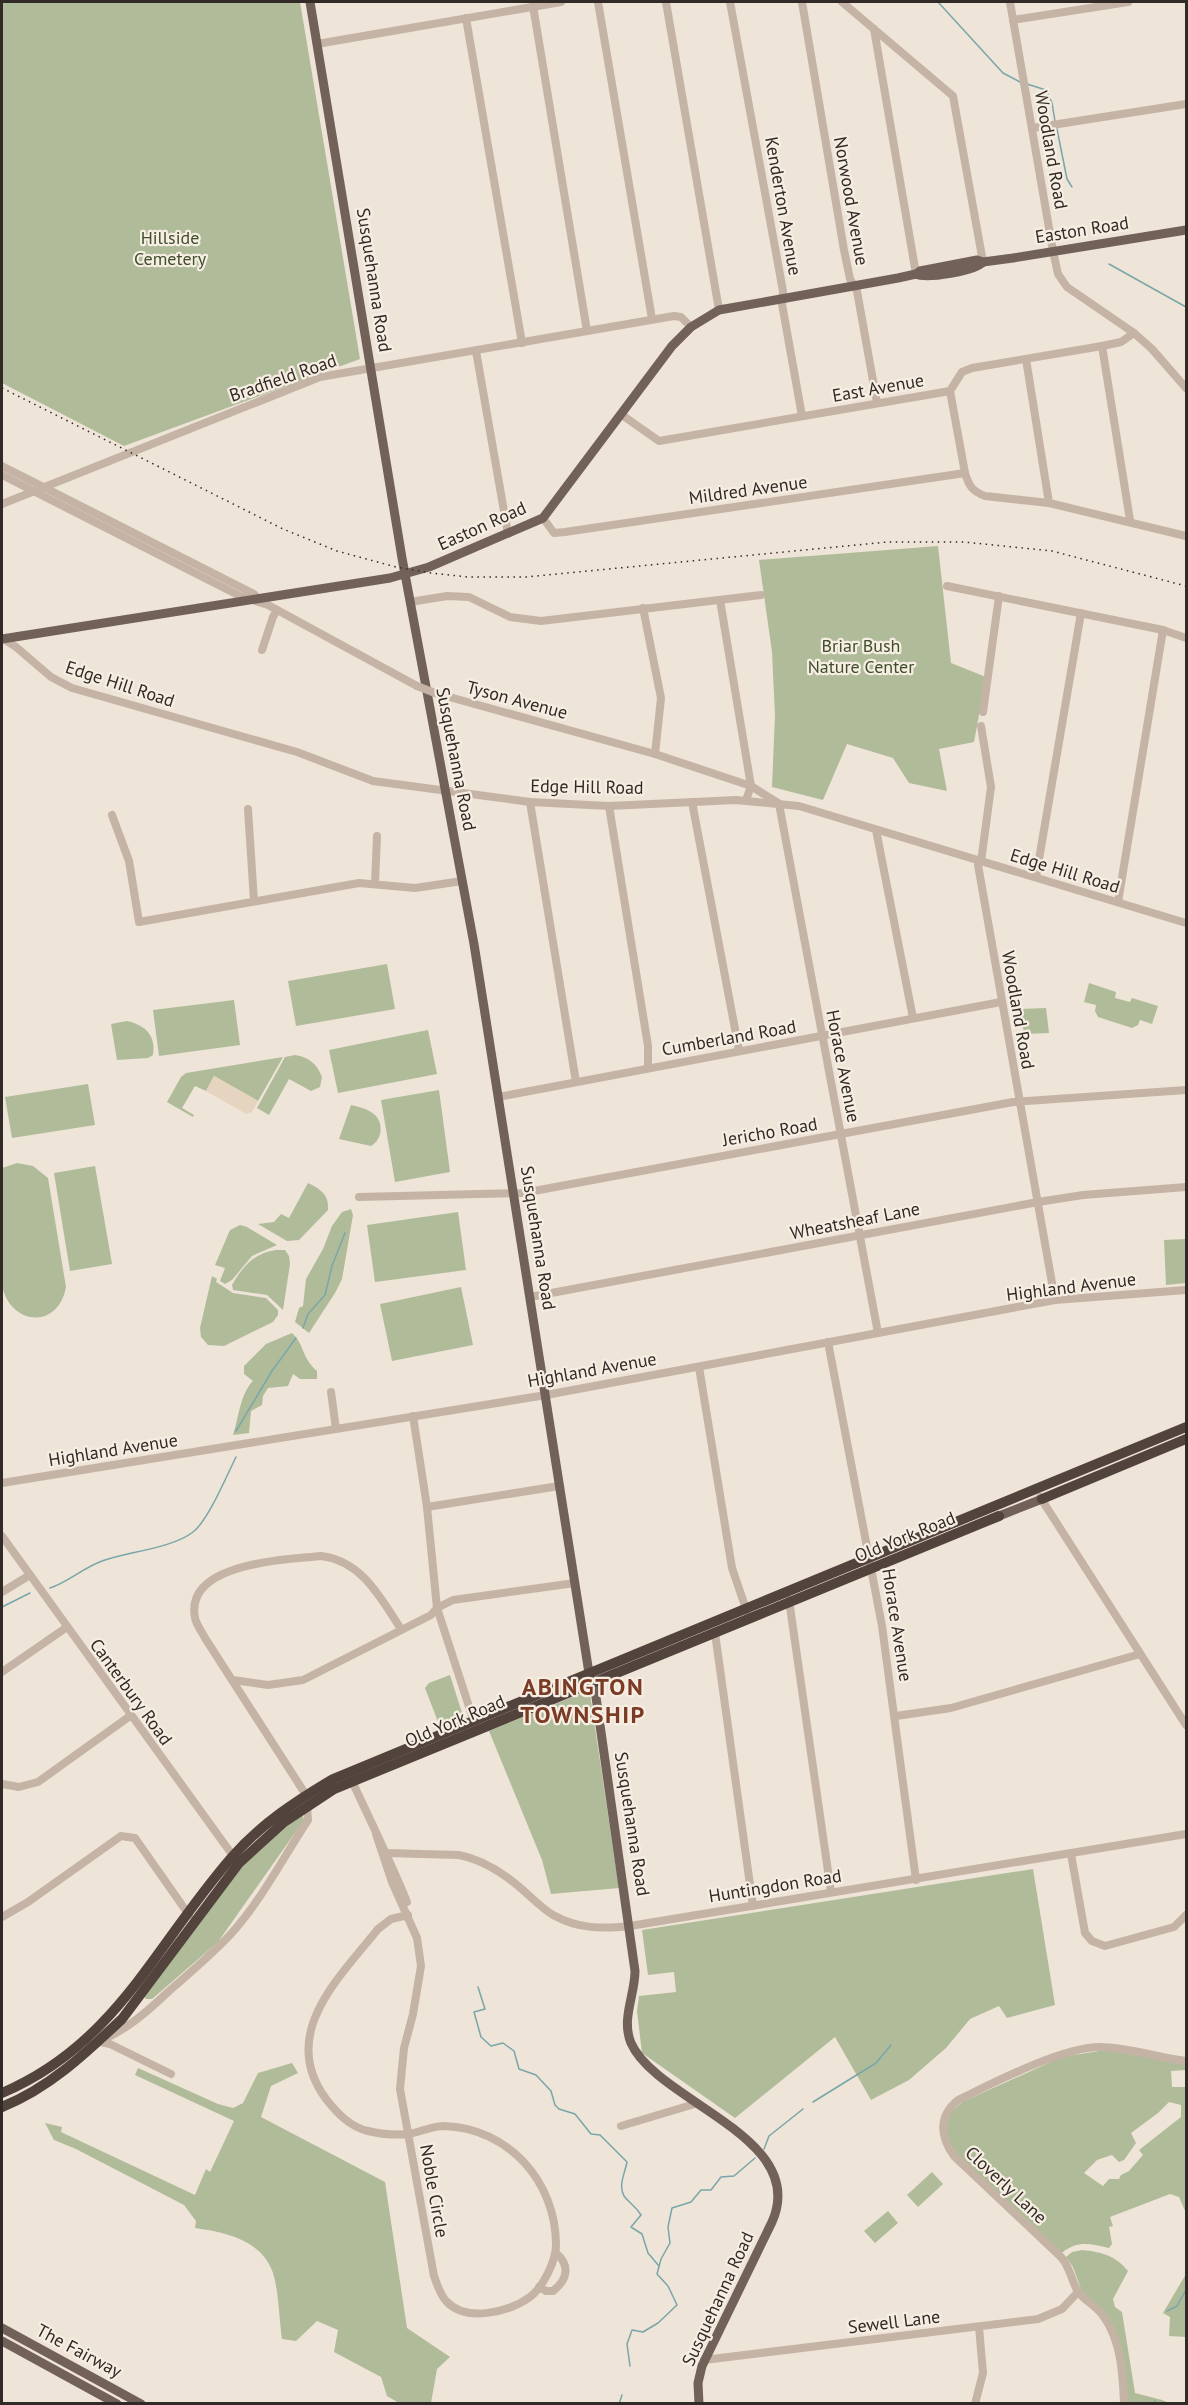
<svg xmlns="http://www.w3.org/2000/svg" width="1188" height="2405" font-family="'PT Sans',sans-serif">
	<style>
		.green { fill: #b0bc99; fill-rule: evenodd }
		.plaza { fill: #e5d5c0 }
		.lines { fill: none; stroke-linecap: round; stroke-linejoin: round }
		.stream { stroke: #79a6a9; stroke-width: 1.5 }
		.minor { stroke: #c5b4a5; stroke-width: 8 }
		.major { stroke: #726158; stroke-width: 9 }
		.highway { stroke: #52443d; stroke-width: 10 }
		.rail { stroke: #322a26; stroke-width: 1.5; stroke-dasharray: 1.5 4.5; stroke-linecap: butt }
		.minor-bridge { stroke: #c5b4a5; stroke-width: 8 }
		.labels { text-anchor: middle; stroke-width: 4.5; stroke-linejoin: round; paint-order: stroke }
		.street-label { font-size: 18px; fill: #322a26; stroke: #f7eee3 }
		.park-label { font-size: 18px; fill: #404e2c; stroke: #f7eee3 }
		.district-label { font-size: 24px; font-weight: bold; letter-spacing: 1.5px; fill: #7a3b25; stroke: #f7eee3 }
	</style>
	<rect width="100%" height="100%" fill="#eee4d8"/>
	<g class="green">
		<polygon points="2,2 300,2 360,359 124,446 2,383"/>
		<polygon points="938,546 951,663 986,677 974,742 939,749 947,791 909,783 893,758 847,744 823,800 772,787 775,715 772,652 759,560"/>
		<polygon points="387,964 395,1009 296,1026 288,981"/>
		<polygon points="1089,983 1116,992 1115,998 1130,1002 1132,998 1158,1006 1152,1024 1140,1020 1138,1025 1132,1028 1098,1017 1095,1011 1096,1005 1084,1002"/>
		<polygon points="234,1000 240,1045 159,1056 153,1010"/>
		<polygon points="1046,1008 1049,1033 1024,1034 1020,1009"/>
		<path d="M127,1021C145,1025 156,1035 153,1055L148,1058L117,1060L111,1024Z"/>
		<polygon points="428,1030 437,1074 338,1093 329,1050"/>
		<path d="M295,1055C309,1057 317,1064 322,1077L320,1087L311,1091L289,1079L269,1115L257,1108L285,1057Z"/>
		<polygon points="283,1057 258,1101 214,1076 206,1091 195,1086 182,1108 194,1115 193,1117 167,1102 181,1077 186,1073"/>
		<polygon points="88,1084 95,1125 12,1138 5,1097"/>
		<polygon points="439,1090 450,1172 395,1182 381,1100"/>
		<path d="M351,1105C359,1107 369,1109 375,1115C384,1124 382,1140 371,1146L339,1139Z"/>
		<path d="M17,1163L33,1166L48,1178L66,1287C58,1331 8,1325 2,1284V1168Z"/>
		<polygon points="95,1166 112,1264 70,1271 54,1173"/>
		<path d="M308,1183C322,1190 329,1195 328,1210L299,1240L287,1241L258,1224L274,1222L281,1214L289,1218Z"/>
		<polygon points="351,1209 353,1215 342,1279 335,1293 309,1333 295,1322 299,1308 303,1306 306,1279 323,1249 332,1226 342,1212"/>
		<polygon points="458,1212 466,1270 375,1282 367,1225"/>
		<polygon points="240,1225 247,1227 277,1245 252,1256 232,1280 225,1284 220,1281 225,1268 215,1265 230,1230"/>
		<polygon points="1186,1239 1186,1283 1166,1285 1164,1240"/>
		<path d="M276,1250H285L289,1256L290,1264L283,1310L267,1295L233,1290L232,1285C242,1267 254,1253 276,1250Z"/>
		<polygon points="212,1276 217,1279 216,1282 233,1293 266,1298 278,1310 278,1315 273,1322 224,1346 208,1345 201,1337 200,1328"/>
		<polygon points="461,1287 473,1345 392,1361 380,1304"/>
		<path d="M292,1333C305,1345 301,1357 317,1371V1379H300L293,1374L288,1386L268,1388L263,1396L262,1405L251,1411L249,1433L233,1435C239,1417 240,1394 253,1381L244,1374V1366L266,1344Z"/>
		<polygon points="450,1675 463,1716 440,1727 425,1688 429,1683"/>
		<polygon points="587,1691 590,1694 619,1888 551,1894 542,1860 489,1731"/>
		<polygon points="302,1814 304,1820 218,1942 152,1999 146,1999 144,1996 226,1885 259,1847"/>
		<polygon points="1033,1869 1055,2005 1007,2018 999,2006 970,2019 946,2048 909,2080 871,2100 835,2037 735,2118 642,2053 637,2011 639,1996 676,1992 674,1972 648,1975 642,1930"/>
		<path d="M1099,2051H1113L1186,2064V2070L1171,2071L1172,2087H1186V2213L1179,2197L1170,2194L1110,2217L1113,2226L1109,2227L1112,2244L1109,2248C1091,2244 1077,2240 1062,2253L951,2149L946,2137L948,2115L962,2102L1062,2057ZM1169,2102L1181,2105V2117L1139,2150L1143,2155L1129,2171L1121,2175L1119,2179H1109L1103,2186L1084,2173L1097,2160L1112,2155L1119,2162L1124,2160L1136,2143L1131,2133L1158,2113Z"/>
		<path d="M292,2063L298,2073L271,2086L261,2117L385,2182L407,2328L450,2357L437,2369L431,2403H399L387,2396L381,2377L334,2352L338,2330L317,2321L296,2341L282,2339C279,2318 279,2293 273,2273C262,2240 225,2232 195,2228L196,2221L184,2205L76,2149L54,2140L45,2123L62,2127L61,2132L195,2195L206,2169L210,2172L234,2121L135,2075L138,2068L218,2104L233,2108L243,2103L258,2073Z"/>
		<polygon points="932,2172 943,2184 918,2207 907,2195"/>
		<polygon points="888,2211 898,2223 875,2243 864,2231"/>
		<path d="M1082,2250C1101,2252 1115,2255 1128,2271L1113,2299L1115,2307L1122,2312L1135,2393L1162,2400L1169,2403H1126L1110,2320L1101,2308L1082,2292L1073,2267L1066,2257L1072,2252Z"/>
		<polygon points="1186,2274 1186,2337 1169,2336 1170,2317 1163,2313"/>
	</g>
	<polygon class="plaza" points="214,1076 258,1101 252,1112 246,1114 206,1091"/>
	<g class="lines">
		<g class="stream">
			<polyline points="938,2 1003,73 1020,82"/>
			<polyline points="1027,84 1046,90 1052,103 1055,121"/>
			<polyline points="1057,129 1067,179 1072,187"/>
			<polyline points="1109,264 1186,307"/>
			<polyline points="303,1328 308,1314 325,1295 332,1266 345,1233"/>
			<polyline points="236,1431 272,1371 296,1338"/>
			<path d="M50,1588C68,1582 83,1568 102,1561C127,1552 173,1548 193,1532C208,1521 227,1475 236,1457"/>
			<polyline points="2,1607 30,1593"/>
			<path d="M478,1987L485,2009L474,2012L481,2037L491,2046L503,2043L514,2051L519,2069L536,2075L551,2091L555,2105L559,2109L575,2114L591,2134L600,2135L627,2162C625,2173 618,2185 624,2196C629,2203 635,2205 641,2215L631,2227L642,2234L648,2253L659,2266"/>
			<polyline points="813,2102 876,2063 891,2045"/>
			<polyline points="764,2149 769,2136 803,2109"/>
			<polyline points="1167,2311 1177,2306 1186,2290"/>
			<polyline points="630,2366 627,2344 632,2330 643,2332 658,2323 677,2305 668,2286 657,2274 661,2259 670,2243 668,2227 672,2208 691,2202 701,2190 711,2190 721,2177 734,2176 755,2158"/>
			<polyline points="1155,2401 1155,2404"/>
			<polyline points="619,2404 622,2395"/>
		</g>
		<g class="minor">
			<polyline points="598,2 652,319"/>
			<polyline points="666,2 719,310"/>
			<polyline points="730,2 783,291 782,304 802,416"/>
			<polyline points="802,2 844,250 850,279 857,291 877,403"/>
			<polyline points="842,2 953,96 983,262"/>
			<polyline points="1010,2 1053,251 1058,274 1067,287 1134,333 1152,349 1186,388"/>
			<polyline points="533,6 587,331"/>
			<polyline points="466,18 522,343"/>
			<polyline points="1013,20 1128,2"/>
			<polyline points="874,29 916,274"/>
			<polyline points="317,44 561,2"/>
			<polyline points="1033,128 1186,104"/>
			<polyline points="1102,346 1130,520"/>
			<polyline points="476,351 508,534"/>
			<polyline points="1026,359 1049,503"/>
			<path d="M950,391L965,473C969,486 972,491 985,496L1049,503L1186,536"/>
			<polyline points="622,415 659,441 950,391 962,372 972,368 1102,346 1121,342 1134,333"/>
			<polyline points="2,466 254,594 258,599"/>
			<polyline points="2,475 240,596 268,605 417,686"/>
			<polyline points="2,504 320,377 674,316 681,317 691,327"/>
			<polyline points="543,518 554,533 565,532 965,473"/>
			<polyline points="947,586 1163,630 1186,638"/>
			<polyline points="720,600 751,786 746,800"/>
			<polyline points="410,602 447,596 469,597 510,617 541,621 761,595"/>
			<polyline points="643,608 661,698 655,754"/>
			<polyline points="2,638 16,647 51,677 72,688 297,752 373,781 530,802 609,806 736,800 799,806 1186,923"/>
			<polyline points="262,650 273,617 277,610"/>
			<polyline points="435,693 655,754 751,786 778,803"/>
			<polyline points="983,712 999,596"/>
			<polyline points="981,726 991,787 981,862 978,865 1055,1300"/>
			<polyline points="530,802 576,1082"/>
			<polyline points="692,802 739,1050"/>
			<polyline points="779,804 878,1333"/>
			<polyline points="609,806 648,1046 648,1068"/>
			<polyline points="248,809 254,901"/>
			<polyline points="112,815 129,861 139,922 359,883 415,888 462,881"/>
			<polyline points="876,830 913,1018"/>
			<polyline points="1036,877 1081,613"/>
			<polyline points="375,883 377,836"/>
			<polyline points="1118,902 1163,630"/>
			<polyline points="498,1097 1001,1002"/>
			<polyline points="359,1197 523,1193 1013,1102 1186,1090"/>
			<polyline points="530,1297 1038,1202 1083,1195 1186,1187"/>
			<polyline points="828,1342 882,1626 916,1880"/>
			<polyline points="699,1367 732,1568 747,1612"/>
			<polyline points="331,1392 336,1429"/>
			<polyline points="413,1416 427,1507 437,1608 475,1725"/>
			<polyline points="2,1483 546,1395 1055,1300 1186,1290"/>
			<polyline points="1040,1497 1186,1725"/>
			<polyline points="427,1507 559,1486"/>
			<polyline points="2,1536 236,1860"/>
			<polyline points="2,1592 30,1575"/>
			<polyline points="789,1600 831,1892"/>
			<polyline points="715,1633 753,1906"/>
			<polyline points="2,1672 67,1627"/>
			<polyline points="233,1680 268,1685 303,1680 431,1615 437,1608 453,1600 575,1583"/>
			<polyline points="896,1716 951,1708 1140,1654"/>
			<path d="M351,1779C370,1820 390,1860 407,1902"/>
			<polyline points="2,1784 19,1787 38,1782 130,1716"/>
			<path d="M306,1795L205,1638C202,1632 196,1624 195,1618C184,1562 286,1560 321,1556C362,1561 380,1597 401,1629"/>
			<path d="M376,1834L392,1882L417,1938L421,1966L413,2014L404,2048L400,2089L434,2276C437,2285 440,2294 446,2301C466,2323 509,2312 530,2297C543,2287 556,2261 556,2245C556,2182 509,2128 444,2126C432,2126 420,2132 409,2134C397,2135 380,2134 368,2131C350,2127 337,2113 326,2099C278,2034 339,1978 378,1929L391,1919L408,1915"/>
			<path d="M387,1853L459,1855C484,1860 505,1874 524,1891C533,1899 543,1909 553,1915C578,1929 602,1929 630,1926L1186,1834"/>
			<polyline points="1071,1854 1085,1933 1092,1941 1105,1946 1174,1927 1186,1915"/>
			<polyline points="2,1917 28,1902 121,1836 135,1838 189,1915"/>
			<path d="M102,2040C128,2029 149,2010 169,1991C190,1973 211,1955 230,1935C261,1901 283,1858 308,1820L307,1805"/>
			<polyline points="100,2042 110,2044 171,2074"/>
			<polyline points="621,2126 698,2103"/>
			<path d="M539,2287L546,2291H553C567,2280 571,2266 556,2253"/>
			<polyline points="704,2360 1038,2319 1062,2309 1078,2292"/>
			<polyline points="975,2404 983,2373 979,2327"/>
			<path d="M1124,2404C1123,2375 1121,2341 1104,2317C1097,2306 1084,2301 1077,2290C1071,2279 1070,2267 1061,2257L954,2156C940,2137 938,2116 958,2100C993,2083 1062,2047 1100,2047C1129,2047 1158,2058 1186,2061"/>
		</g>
		<g class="major">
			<path d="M310,2L402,558L474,944L589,1673L595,1690L635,1971C635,1995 621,2019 631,2043C657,2102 810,2137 772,2222L702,2366L698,2383L699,2404"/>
			<path d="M916,274C926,279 976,271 983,262"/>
			<polyline points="2,639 390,578 429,567 543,518 672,346 691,327 719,310 898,278 916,274 920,271 977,260 983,262 1013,258 1186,230"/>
			<polyline points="999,1516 1042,1499"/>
			<polyline points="2,2328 141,2404"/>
			<polyline points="2,2341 117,2404"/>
		</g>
		<g class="highway">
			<polyline points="1042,1499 1186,1439"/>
			<path d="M2,2093C117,2044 155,1945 232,1857C261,1824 296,1801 333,1779L1186,1427"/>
			<path d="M2,2107C49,2088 85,2054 122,2019L239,1863L284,1822L334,1789L999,1516"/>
		</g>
		<polyline class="rail" points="2,388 283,529 337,551 396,567 431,573 468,577 526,577 887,542 964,542 1052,551 1186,586"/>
		<polyline class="minor-bridge" points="417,686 435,693"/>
	</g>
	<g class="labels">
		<g class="street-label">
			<text transform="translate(1051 150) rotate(80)" y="6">Woodland Road</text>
			<text transform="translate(851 201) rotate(80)" y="6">Norwood Avenue</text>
			<text transform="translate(783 206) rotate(80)" y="6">Kenderton Avenue</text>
			<text transform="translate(1082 230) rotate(-9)" y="6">Easton Road</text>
			<text transform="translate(374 280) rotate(81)" y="6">Susquehanna Road</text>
			<text transform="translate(283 378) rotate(-19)" y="6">Bradfield Road</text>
			<text transform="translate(878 388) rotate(-10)" y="6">East Avenue</text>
			<text transform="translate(748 490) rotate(-8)" y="6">Mildred Avenue</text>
			<text transform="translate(482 526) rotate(-24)" y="6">Easton Road</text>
			<text transform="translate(120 684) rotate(18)" y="6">Edge Hill Road</text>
			<text transform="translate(517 700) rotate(15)" y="6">Tyson Avenue</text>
			<text transform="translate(456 759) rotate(79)" y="6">Susquehanna Road</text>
			<text transform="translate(587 787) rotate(1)" y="6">Edge Hill Road</text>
			<text transform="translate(1065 871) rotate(17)" y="6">Edge Hill Road</text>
			<text transform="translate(1018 1010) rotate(80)" y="6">Woodland Road</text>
			<text transform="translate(729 1038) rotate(-10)" y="6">Cumberland Road</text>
			<text transform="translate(843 1066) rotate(79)" y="6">Horace Avenue</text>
			<text transform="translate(770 1132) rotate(-10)" y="6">Jericho Road</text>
			<text transform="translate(855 1221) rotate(-11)" y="6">Wheatsheaf Lane</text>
			<text transform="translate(538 1238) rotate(81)" y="6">Susquehanna Road</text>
			<text transform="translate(1071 1287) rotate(-7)" y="6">Highland Avenue</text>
			<text transform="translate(592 1370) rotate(-10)" y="6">Highland Avenue</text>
			<text transform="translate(113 1450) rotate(-9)" y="6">Highland Avenue</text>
			<text transform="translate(905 1537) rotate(-22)" y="6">Old York Road</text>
			<text transform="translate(897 1625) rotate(81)" y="6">Horace Avenue</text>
			<text transform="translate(131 1692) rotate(54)" y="6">Canterbury Road</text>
			<text transform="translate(455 1721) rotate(-23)" y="6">Old York Road</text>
			<text transform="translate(632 1824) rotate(81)" y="6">Susquehanna Road</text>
			<text transform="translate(775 1886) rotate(-9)" y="6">Huntingdon Road</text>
			<text transform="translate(1006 2185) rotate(43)" y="6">Cloverly Lane</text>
			<text transform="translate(434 2191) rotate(80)" y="6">Noble Circle</text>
			<text transform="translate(718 2299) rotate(-65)" y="6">Susquehanna Road</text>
			<text transform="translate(894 2322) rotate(-7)" y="6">Sewell Lane</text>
			<text transform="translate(79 2351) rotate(28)" y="6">The Fairway</text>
		</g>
		<g class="park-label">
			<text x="170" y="244">Hillside<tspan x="170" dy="21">Cemetery</tspan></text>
			<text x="861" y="652">Briar Bush<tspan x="861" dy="21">Nature Center</tspan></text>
		</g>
		<g class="district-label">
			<text x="583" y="1695">ABINGTON<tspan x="583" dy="28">TOWNSHIP</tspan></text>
		</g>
	</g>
	<rect width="1188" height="2405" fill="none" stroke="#322a26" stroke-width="6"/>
</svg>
